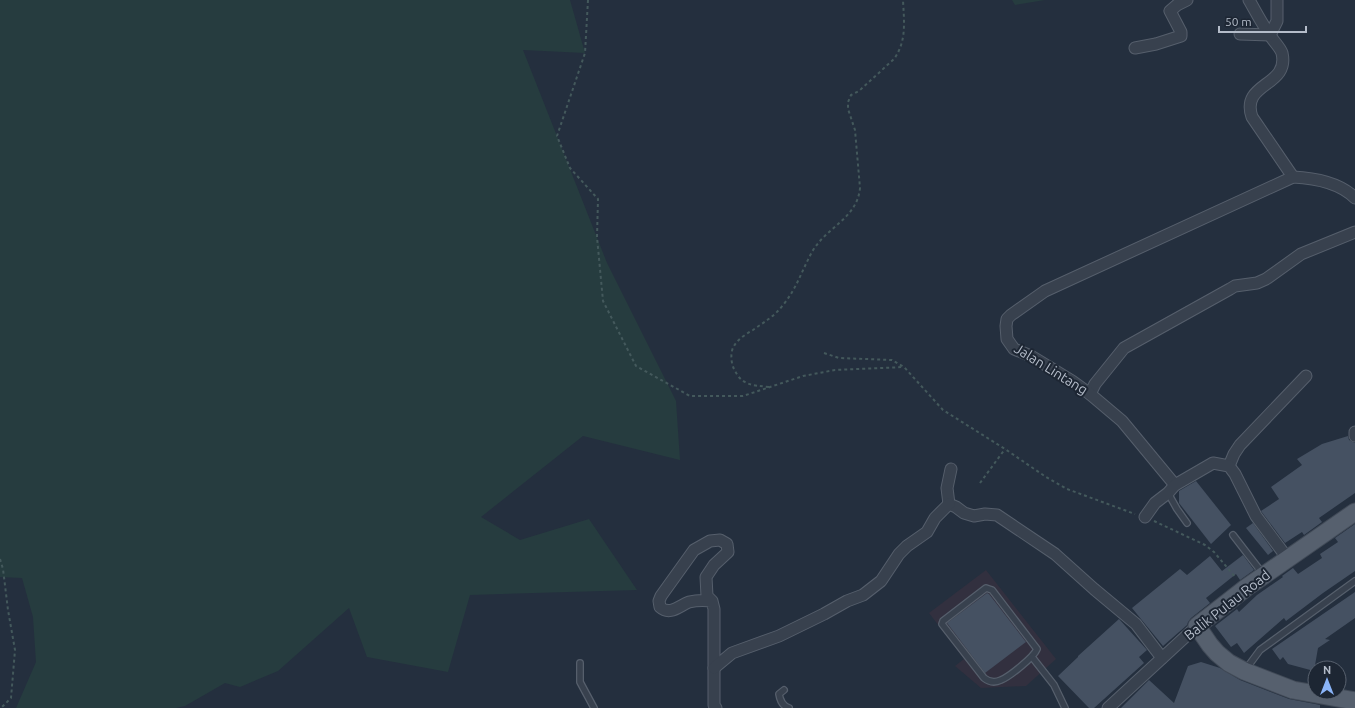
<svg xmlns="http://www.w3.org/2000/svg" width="1355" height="708" font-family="Ubuntu,sans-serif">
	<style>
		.medical { fill: #32303f }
		.green { fill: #263c3f }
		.building { fill: #455162 }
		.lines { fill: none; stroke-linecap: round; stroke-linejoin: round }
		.lane-casing { stroke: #565f6c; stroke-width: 8 }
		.street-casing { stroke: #565f6c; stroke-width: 13 }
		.primary-casing { stroke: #414a57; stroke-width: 19 }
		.path { stroke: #44595c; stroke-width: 2; stroke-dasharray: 3 3; stroke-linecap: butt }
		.lane { stroke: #38414e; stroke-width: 5.5 }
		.street { stroke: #38414e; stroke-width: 11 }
		.primary { stroke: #56606e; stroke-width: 17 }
		.labels { text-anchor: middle; stroke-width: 4; stroke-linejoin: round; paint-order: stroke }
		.street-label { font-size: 14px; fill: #b4bcc9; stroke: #1d2633 }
	</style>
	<rect width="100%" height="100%" fill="#242f3e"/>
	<polygon class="medical" points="986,570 1056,659 1026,686 981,688 955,666 964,659 929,613"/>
	<g class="green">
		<polygon points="0,0 570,0 585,53 523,50 607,263 676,401 680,460 583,436 481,517 520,540 589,519 637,590 470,595 448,672 367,657 349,608 278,671 240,687 225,683 185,706 176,708 16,708 36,662 33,617 22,578 0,577"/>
		<polygon points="1012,0 1045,0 1015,5"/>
	</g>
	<g class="building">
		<polygon points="1348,436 1349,440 1355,443 1355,493 1319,518 1322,522 1304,535 1302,532 1285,543 1261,511 1279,499 1271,487 1302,465 1297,459 1322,444"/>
		<polygon points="1196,481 1231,525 1211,544 1179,503 1179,491"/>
		<polygon points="1253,523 1273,551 1268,555 1246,528"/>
		<polygon points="1355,524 1355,571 1323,593 1286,621 1284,618 1244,653 1237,643 1231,647 1215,626 1237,609 1239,612 1257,595 1283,577 1282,576 1293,568 1298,574 1322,558 1320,554 1338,542 1335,538"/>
		<polygon points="1243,555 1254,570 1240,580 1236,574 1206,598 1210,603 1191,618 1188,622 1187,625 1163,646 1132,608 1180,569 1187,575 1210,556 1222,571"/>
		<polygon points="1355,592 1355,618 1325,639 1330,640 1318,648 1314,671 1288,664 1283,657 1280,660 1272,649"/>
		<polygon points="987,593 989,594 1026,642 985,673 947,623"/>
		<polygon points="1119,619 1147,650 1139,657 1144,663 1094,708 1089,708 1058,676 1078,657 1078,656"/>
		<polygon points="1201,662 1220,668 1240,680 1289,699 1315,704 1320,705 1320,708 1121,708 1149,680 1174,703 1188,666"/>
	</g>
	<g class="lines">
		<g class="lane-casing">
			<g id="lane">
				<polyline points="1168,493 1177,509 1187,523"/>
				<polyline points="1233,535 1263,574"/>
				<path d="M986,588L992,590L1037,649C1034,657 1009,677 1001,680C995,683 989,682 984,678L942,624L943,621Z"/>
				<polyline points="1032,657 1054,685 1065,708"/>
				<polyline points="580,663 580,682 594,708"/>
				<polyline points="1246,669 1260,650 1355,581"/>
				<path d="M784,690L779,694C780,700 782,706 789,708"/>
			</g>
		</g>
		<g class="street-casing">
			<g id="street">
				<path d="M1249,0C1256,12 1262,24 1270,35C1273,41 1280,47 1282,53C1290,87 1240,82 1252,117L1293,177"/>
				<polyline points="1240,34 1270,35 1277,21 1277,0"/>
				<polyline points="1135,48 1156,44 1181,36 1181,32 1170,11 1177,5 1187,0"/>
				<polyline points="1090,394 1095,384 1124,348 1230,289 1235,286 1257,283 1266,279 1301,254 1355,232"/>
				<polyline points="1355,432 1355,436"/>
				<polyline points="1229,466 1234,454 1240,445 1306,376"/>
				<polyline points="951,469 947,488 949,504 956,507 964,513 974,516 985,514 997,515 1055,554 1094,589 1136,624 1162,658"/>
				<path d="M1175,485L1122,421L1090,394L1072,381L1031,356L1014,349L1007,339L1006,326L1007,319L1011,315L1045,291L1293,177C1314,178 1339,182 1355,198"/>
				<polyline points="1145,517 1155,503 1168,493 1175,485 1213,463 1229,466 1235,474 1256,516 1288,559"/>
				<path d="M712,601C704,600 697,600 689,602C679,606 670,616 660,607L659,601L661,596L694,550L710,541L720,540L727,544L728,552L714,565L706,577L707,596L712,601L714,609V705L716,708"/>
				<polyline points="714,668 732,653 779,636 824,614 847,601 863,595 881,581 899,554 907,546 927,532 935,518 949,504"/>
				<polyline points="1108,708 1197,626"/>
			</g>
		</g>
		<g class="primary-casing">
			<polyline id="primary" points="1355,512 1247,587 1197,626 1210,645 1217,653 1229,663 1244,671 1293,690 1355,701"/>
		</g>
		<g class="path">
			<polyline points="588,0 585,53 557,136 570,168 598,199 597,237 603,301 636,366 690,396 743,396 803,376 835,370 904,367"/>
			<polyline points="824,353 839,358 892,360 904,367 943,410 1005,449 1046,477 1067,489 1135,514"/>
			<path d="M769,387C752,385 742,386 734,369C731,363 730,352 734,346C738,339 746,334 753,330C764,322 775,316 783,305C797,288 802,270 812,252C826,227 857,219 860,188L855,130L848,109V102L851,95L859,91L894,59C907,41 904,21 903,0"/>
			<polyline points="980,483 1005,449"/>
			<polyline points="1154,521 1205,545 1214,552 1236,578"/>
			<polyline points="0,559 3,569 8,610 15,650 11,698 1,708"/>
		</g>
		<use href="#lane" class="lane"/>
		<use href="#street" class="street"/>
		<use href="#primary" class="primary"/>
	</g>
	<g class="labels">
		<g class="street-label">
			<text transform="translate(1051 369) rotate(32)" y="5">Jalan Lintang</text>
			<text transform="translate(1227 605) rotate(-38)" y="5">Balik Pulau Road</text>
		</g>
	</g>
	<g transform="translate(1327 680)"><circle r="19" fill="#1d2633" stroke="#59626f"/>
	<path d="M0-3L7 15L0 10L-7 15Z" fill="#8ab4f8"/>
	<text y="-6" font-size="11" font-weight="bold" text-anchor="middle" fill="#b4bcc9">N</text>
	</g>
	<path d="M1219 26v6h87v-6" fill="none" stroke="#b4bcc9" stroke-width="2"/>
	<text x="1225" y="26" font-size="12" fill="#b4bcc9" stroke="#1d2633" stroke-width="3" paint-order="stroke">50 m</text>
</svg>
